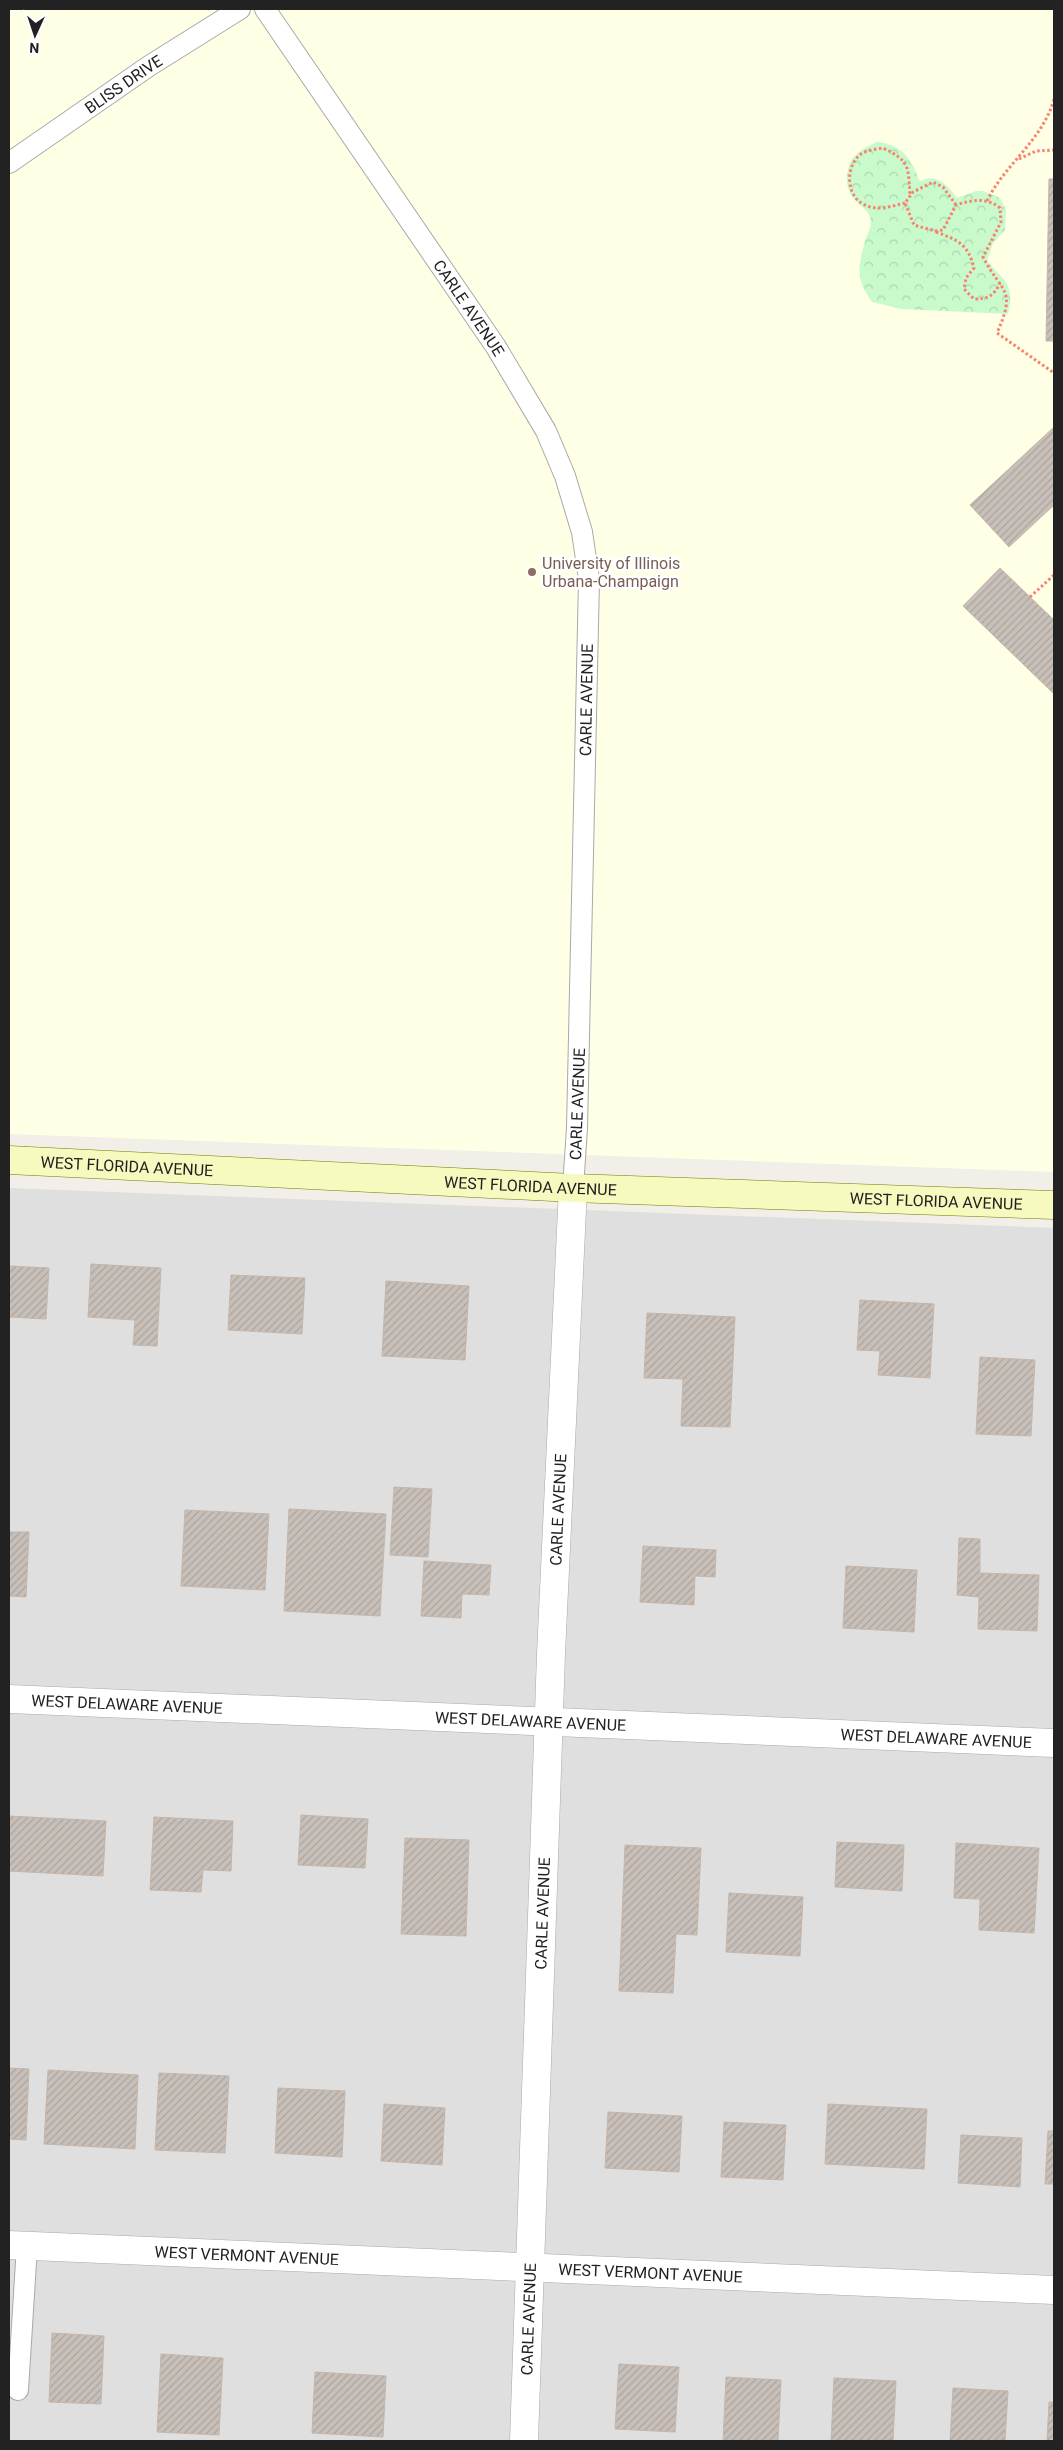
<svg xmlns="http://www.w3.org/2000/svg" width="1063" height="2450" font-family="Roboto,sans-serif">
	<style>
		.residential { fill: #e0dfdf }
		.education { fill: #ffffe5 }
		.park { fill: url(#park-crowns) }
		.building { fill: url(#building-hatch); stroke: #c4b6ab }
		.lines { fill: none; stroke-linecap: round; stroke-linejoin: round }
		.service-casing { stroke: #a9a9a9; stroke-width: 22 }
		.minor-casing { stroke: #a9a9a9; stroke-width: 29 }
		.secondary-casing { stroke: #707d05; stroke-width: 29 }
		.path { stroke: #fa8072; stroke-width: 3; stroke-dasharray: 2.5 2.5; stroke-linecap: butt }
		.service { stroke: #fff; stroke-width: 20 }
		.minor { stroke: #fff; stroke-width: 28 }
		.secondary { stroke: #f7fabf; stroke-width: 28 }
		.education-dot { fill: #8d6e63; stroke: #fff; stroke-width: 2 }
		.labels { text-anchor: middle; stroke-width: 5; stroke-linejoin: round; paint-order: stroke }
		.street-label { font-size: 16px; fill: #222; stroke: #fff }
		.education-label { font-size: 16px; fill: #785e54; stroke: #fff; text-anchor: start }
	</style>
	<defs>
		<pattern id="park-crowns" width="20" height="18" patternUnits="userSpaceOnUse" patternTransform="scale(1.25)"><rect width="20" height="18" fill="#c8facc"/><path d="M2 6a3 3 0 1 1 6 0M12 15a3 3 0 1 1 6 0" fill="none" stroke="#acd6af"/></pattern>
		<pattern id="building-hatch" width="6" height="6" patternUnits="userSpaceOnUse" patternTransform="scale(1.25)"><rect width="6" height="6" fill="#c7bfb8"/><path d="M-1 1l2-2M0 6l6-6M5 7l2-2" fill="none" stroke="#aba49e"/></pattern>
	</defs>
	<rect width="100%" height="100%" fill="#f2efe9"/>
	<polygon class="residential" points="9,1188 1054,1228 1054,2441 9,2441"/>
	<polygon class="education" points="9,9 1054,9 1054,1172 9,1134"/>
	<path class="park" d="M877,142C901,144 912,159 919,180L921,181C937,172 949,187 957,198L976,191H983L1000,198L1006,210L1005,230L993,243L987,261C1005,281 1015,285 1008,314L902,309L872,302C855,277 858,269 865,241C867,235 871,228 871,222C871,204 841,204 848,170C851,154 864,148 877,142Z"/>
	<g class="building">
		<polygon points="1049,179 1054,179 1054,341 1046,341"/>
		<polygon points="1054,427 1054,505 1009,547 970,505"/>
		<polygon points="1000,568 1054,620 1054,694 963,606"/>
		<polygon points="91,1264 161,1268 157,1346 133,1345 135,1320 88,1317"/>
		<polygon points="9,1266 49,1268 46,1319 9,1317"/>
		<polygon points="231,1275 305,1278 302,1334 228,1330"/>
		<polygon points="386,1281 469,1286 465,1360 382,1356"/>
		<polygon points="860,1300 934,1304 930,1378 878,1375 880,1351 857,1350"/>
		<polygon points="647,1313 735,1317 730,1427 681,1426 683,1379 644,1378"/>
		<polygon points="980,1357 1035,1360 1031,1436 976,1434"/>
		<polygon points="394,1487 432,1489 428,1557 390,1555"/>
		<polygon points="289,1509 386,1514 380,1616 284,1611"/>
		<polygon points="185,1510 269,1514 265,1590 181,1586"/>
		<polygon points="9,1532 29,1532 26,1597 9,1596"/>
		<polygon points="959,1538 980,1539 980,1573 1039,1575 1037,1631 978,1629 979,1597 957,1595"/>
		<polygon points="643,1546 716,1550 715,1577 695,1576 694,1605 640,1602"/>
		<polygon points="424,1561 491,1565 489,1595 462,1594 461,1618 421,1616"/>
		<polygon points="846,1566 917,1570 914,1632 843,1628"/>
		<polygon points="301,1815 368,1819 365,1868 298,1865"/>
		<polygon points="9,1816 106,1821 103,1876 9,1871"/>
		<polygon points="154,1817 233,1821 231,1871 203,1870 201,1892 150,1890"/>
		<polygon points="405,1838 469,1840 466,1936 401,1934"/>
		<polygon points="837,1842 904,1845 902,1891 835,1887"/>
		<polygon points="956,1843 1039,1848 1034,1933 979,1930 980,1899 954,1898"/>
		<polygon points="625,1845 701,1848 697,1935 676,1934 673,1993 619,1991"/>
		<polygon points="729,1893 803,1897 800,1956 726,1952"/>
		<polygon points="9,2068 29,2069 26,2140 9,2139"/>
		<polygon points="48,2070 138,2075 135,2149 44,2144"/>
		<polygon points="159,2073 229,2076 225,2153 155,2150"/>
		<polygon points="278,2088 345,2091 342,2157 275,2153"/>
		<polygon points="384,2104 445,2108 442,2165 381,2161"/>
		<polygon points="828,2104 927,2109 924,2169 825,2164"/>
		<polygon points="608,2112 682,2116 679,2172 605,2168"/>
		<polygon points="724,2122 786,2125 783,2180 721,2177"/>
		<polygon points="1048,2131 1054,2131 1054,2184 1045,2184"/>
		<polygon points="961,2135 1022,2138 1020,2187 958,2183"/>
		<polygon points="52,2333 104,2336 101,2404 49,2402"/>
		<polygon points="161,2354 223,2358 219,2435 157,2432"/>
		<polygon points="619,2364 679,2367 675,2432 615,2429"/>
		<polygon points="315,2372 386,2376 383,2437 312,2433"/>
		<polygon points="726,2377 781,2380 778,2441 723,2441"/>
		<polygon points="834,2378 896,2381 893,2441 831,2441"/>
		<polygon points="953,2388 1008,2391 1005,2441 950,2441"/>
		<polygon points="1049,2402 1054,2402 1054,2441 1047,2441"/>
	</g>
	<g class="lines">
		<g class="service-casing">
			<g id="service">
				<path id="s1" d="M265,9L496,347L546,431L565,476L582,532L589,579L577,1128L573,1188"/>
				<path id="s2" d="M9,163L149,66L240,9"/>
				<polyline points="18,2390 27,2246"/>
			</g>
		</g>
		<g class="minor-casing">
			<g id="minor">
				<path id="s3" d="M9,1699L1054,1743"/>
				<path id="s4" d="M9,2245L1054,2290"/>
				<path id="s5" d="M524,2441L551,1654L573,1188"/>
			</g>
		</g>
		<g class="secondary-casing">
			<g id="secondary">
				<path id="s6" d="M9,1160L573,1188L1054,1205"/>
			</g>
		</g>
		<g class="path">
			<polyline points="1019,159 1036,151 1054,150"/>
			<path d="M987,201C1004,165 1043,140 1054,99"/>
			<path d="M905,203C891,206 877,212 863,204C846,195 845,166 861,154C866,150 877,149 883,148C910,161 908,166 910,195"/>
			<path d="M956,205L943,187L933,182L913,192L905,203L914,225L935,231L943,230L956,205C971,200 987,197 1000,208L1001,222L983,257C1002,294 1017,288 997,333L1054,373"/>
			<path d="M936,232C958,240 968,244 974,268L966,278L964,289L974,299C988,299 994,296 1000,283"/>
			<polyline points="1030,597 1054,575"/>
		</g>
		<use href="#service" class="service"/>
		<use href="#minor" class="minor"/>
		<use href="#secondary" class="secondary"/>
	</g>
	<circle class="education-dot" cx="532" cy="572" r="5"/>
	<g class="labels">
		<g class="street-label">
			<text dy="6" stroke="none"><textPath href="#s2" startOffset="139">BLISS DRIVE</textPath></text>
			<text dy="6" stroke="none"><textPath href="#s1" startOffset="362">CARLE AVENUE</textPath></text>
			<text transform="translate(586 700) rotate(-89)" y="6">CARLE AVENUE</text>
			<text transform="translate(577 1104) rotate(-88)" y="6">CARLE AVENUE</text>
			<text dy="6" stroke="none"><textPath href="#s6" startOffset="118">WEST FLORIDA AVENUE</textPath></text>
			<text dy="6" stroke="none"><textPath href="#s6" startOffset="522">WEST FLORIDA AVENUE</textPath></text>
			<text dy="6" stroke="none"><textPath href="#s6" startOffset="928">WEST FLORIDA AVENUE</textPath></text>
			<text dy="6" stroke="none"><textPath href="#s5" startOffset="932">CARLE AVENUE</textPath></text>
			<text dy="6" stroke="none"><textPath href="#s3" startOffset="118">WEST DELAWARE AVENUE</textPath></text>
			<text dy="6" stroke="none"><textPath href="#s3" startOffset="522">WEST DELAWARE AVENUE</textPath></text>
			<text dy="6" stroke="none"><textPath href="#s3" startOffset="928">WEST DELAWARE AVENUE</textPath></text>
			<text dy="6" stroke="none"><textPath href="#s5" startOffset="528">CARLE AVENUE</textPath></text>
			<text dy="6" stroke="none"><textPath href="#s4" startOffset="238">WEST VERMONT AVENUE</textPath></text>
			<text dy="6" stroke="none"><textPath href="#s4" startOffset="642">WEST VERMONT AVENUE</textPath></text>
			<text dy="6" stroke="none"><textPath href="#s5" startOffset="122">CARLE AVENUE</textPath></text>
		</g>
		<g class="education-label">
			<text x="542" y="569">University of Illinois<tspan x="542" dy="18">Urbana-Champaign</tspan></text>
		</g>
	</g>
	<rect width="1063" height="2450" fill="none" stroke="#222222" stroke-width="20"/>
	<g transform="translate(35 35) rotate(183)" stroke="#ffffff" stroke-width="4" paint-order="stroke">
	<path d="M0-4L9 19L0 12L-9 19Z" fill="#222222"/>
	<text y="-8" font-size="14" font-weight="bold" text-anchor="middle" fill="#222222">N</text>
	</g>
</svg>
